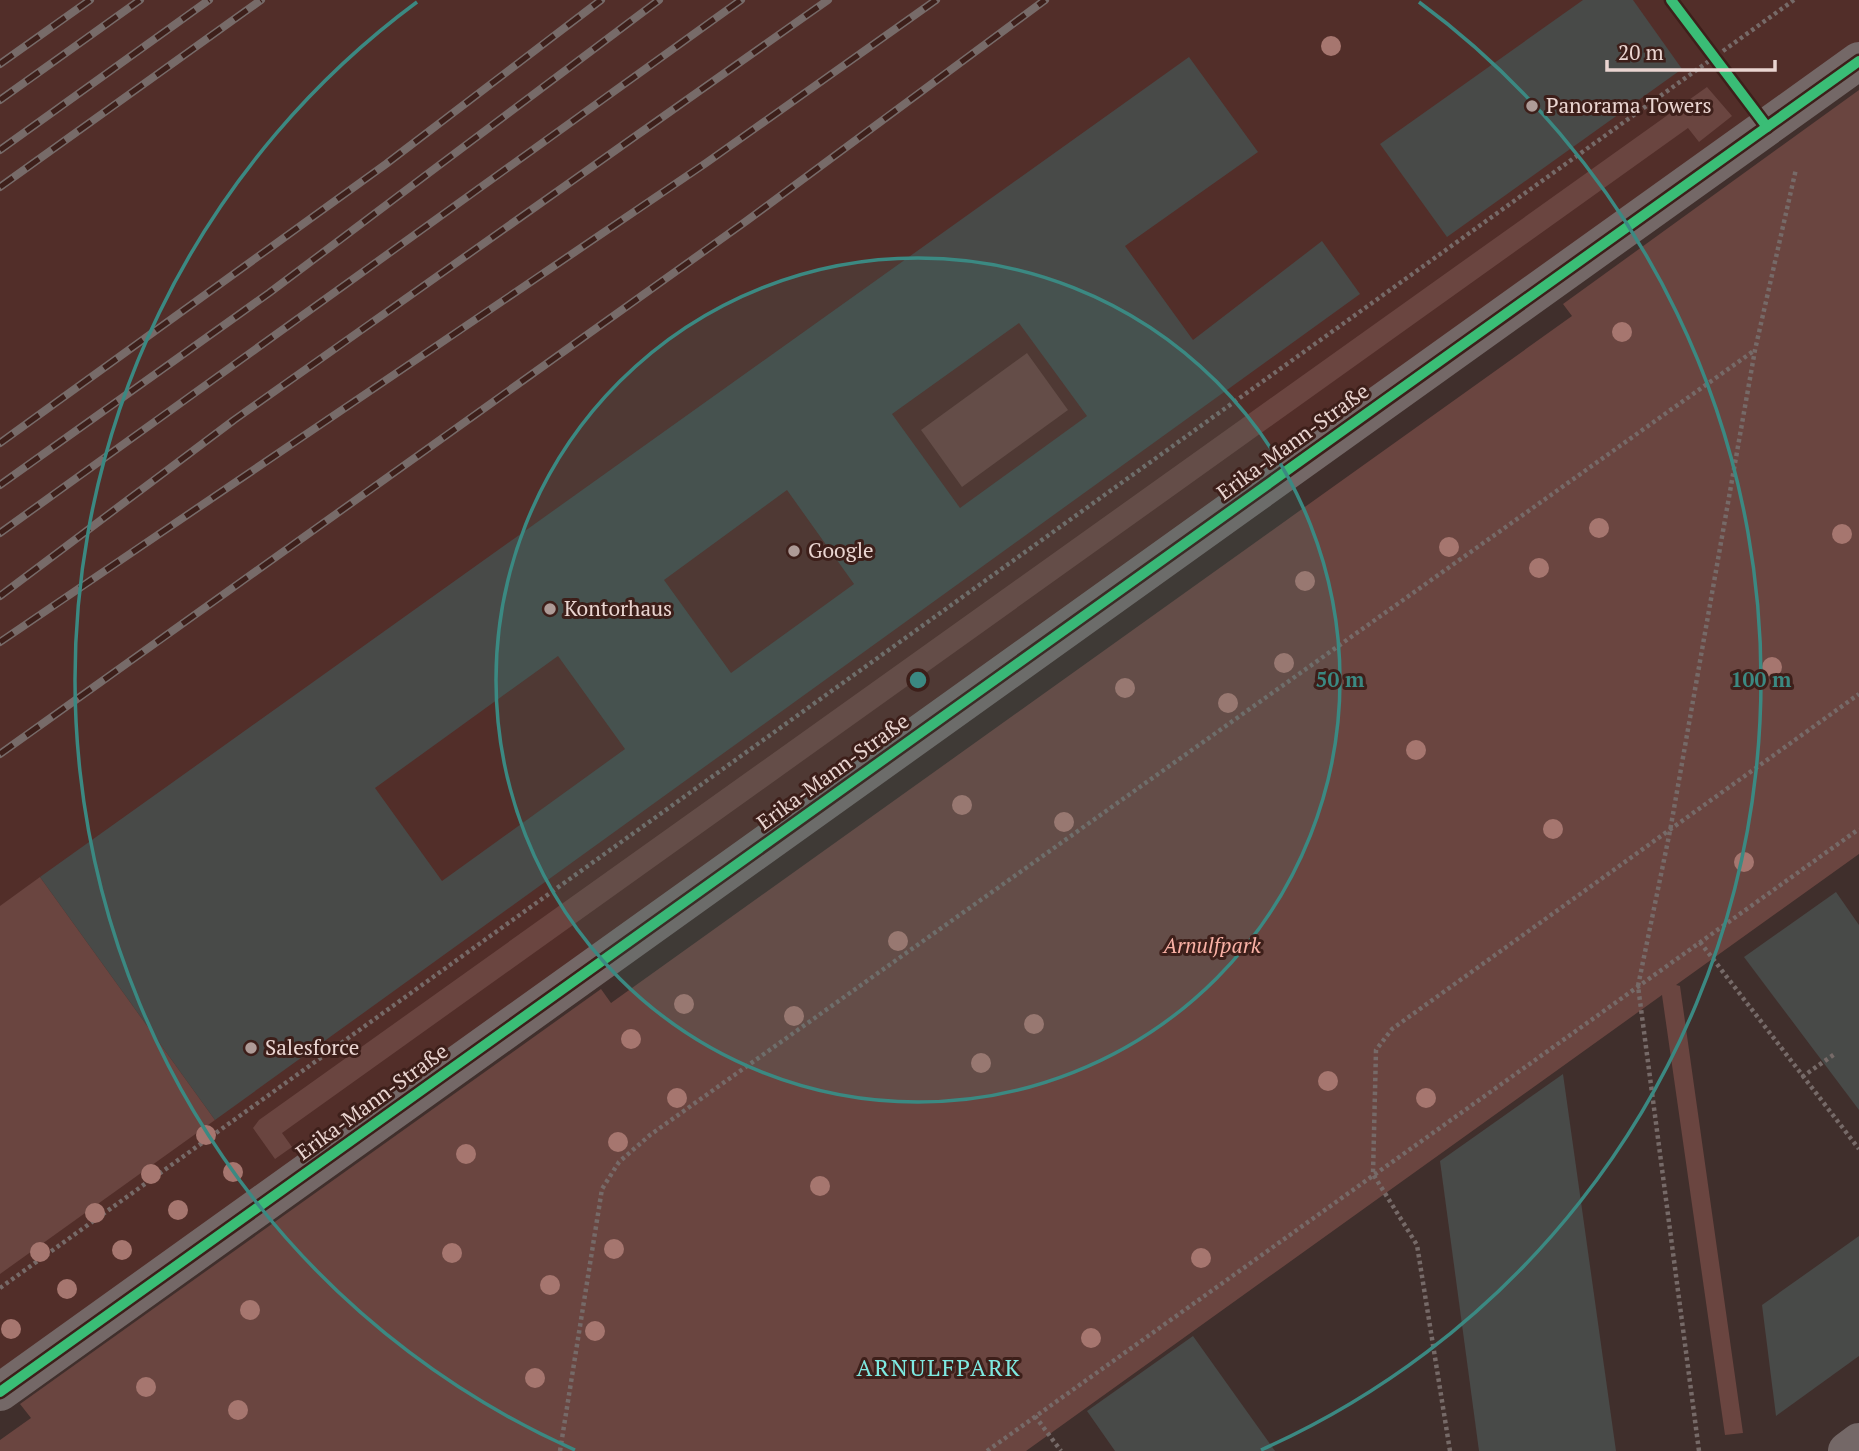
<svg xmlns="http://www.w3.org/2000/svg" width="1859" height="1451" font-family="'PT Serif',serif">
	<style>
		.built { fill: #522e29 }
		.green { fill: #6a4540 }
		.building { fill: #484a48; fill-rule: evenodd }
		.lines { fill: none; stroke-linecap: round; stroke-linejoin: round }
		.path { stroke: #766a68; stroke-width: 4.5; stroke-dasharray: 3.5 3.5; stroke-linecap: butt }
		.minor { stroke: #746867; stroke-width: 38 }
		.rail-casing { stroke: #776b69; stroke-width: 8 }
		.rail { stroke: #3d1f1a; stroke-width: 5; stroke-dasharray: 16; stroke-linecap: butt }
		.cycleway-casing { stroke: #3d1f1a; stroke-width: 15 }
		.cycleway { stroke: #3abd76; stroke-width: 10 }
		.tree { fill: #a6766f }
		.ring { fill: none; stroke: #3b8982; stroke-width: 3.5 }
		.poi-dot { fill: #ae9b97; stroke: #3d1f1a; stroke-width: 2.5 }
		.labels { text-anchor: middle; stroke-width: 6; stroke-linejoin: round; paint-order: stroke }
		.poi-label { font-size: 21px; fill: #ead5d1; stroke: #3d1f1a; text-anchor: start }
		.street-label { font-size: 21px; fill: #ead5d1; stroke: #3d1f1a }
		.park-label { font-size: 21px; font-style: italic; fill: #fab1a5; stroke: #3d1f1a }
		.neighbourhood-label { font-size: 23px; letter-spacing: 2px; fill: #7ee9e1; stroke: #3d1f1a }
		.centre { fill: #3b8982; stroke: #3d1f1a; stroke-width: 3.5 }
		.ring-label { font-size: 21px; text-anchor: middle; font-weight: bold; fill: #3b8982; stroke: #3d1f1a; stroke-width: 6; stroke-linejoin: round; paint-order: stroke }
	</style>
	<rect width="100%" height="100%" fill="#402f2c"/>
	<polygon class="built" points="0,0 1859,0 1859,49 0,1370"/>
	<g class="green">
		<polygon points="1707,87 1732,116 1699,142 1688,128 282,1133 292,1147 275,1159 253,1128 259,1120"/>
		<polygon points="1859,90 1859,854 1676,985 1680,986 1743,1433 1725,1435 1662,995 1026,1451 0,1451 0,1440 31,1418 20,1404 601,989 611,1003 1572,316 1563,304"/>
		<polygon points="1027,353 1068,410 962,487 921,430"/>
		<polygon points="40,877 215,1120 0,1274 0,906"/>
	</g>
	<g class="building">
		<polygon points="1583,0 1633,0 1682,69 1447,237 1380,144"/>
		<path d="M1189,57L1258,152L1125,246L1193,340L1322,241L1360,294L215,1120L40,877ZM1019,323L1087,416L960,508L892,414ZM787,490L854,584L731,673L664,580ZM558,656L625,749L442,881L375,788Z"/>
		<polygon points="1836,892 1859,925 1859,1110 1744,957"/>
		<polygon points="1563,1074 1616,1451 1479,1451 1440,1161"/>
		<polygon points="1859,1236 1859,1356 1776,1416 1762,1305"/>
		<polygon points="1193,1336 1275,1451 1115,1451 1087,1411"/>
	</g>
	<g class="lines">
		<g class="path">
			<polyline points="1700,942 1859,1149"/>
			<polyline points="1802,1077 1836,1053"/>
			<polyline points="0,1288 1794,0"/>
			<polyline points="1035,1416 1061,1451"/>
			<polyline points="560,1451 602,1189 619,1162 650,1135 1755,350"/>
			<polyline points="987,1451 1859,829"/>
			<polyline points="1450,1451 1417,1245 1373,1174 1376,1050 1392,1029 1859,694"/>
			<polyline points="1699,1451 1638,986 1670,831 1755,350 1796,169"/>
		</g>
		<g class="minor">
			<polyline points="0,1392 1859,61"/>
			<polyline points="1847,1451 1859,1442"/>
		</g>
		<g class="rail-casing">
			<g id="rail">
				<polyline points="0,64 90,0"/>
				<polyline points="0,100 140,0"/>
				<polyline points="0,150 209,0"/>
				<polyline points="0,187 261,0"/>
				<polyline points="0,443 386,164 601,0"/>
				<polyline points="0,485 269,293 659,0"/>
				<polyline points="0,533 741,0"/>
				<polyline points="0,596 234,420 828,0"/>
				<polyline points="0,642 706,163 936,0"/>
				<polyline points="0,754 745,222 1045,0"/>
			</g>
		</g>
		<use href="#rail" class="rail"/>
		<g class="cycleway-casing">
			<g id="cycleway">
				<polyline points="1671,0 1767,127"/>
				<polyline points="0,1392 1859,61"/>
			</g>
		</g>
		<use href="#cycleway" class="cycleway"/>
	</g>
	<g class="tree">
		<circle cx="1331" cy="46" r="10"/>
		<circle cx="1622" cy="332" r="10"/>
		<circle cx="1599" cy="528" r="10"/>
		<circle cx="1842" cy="534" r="10"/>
		<circle cx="1449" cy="547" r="10"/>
		<circle cx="1539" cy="568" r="10"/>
		<circle cx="1305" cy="581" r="10"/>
		<circle cx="1284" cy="663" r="10"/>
		<circle cx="1772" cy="667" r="10"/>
		<circle cx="1125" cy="688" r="10"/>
		<circle cx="1228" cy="703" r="10"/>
		<circle cx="1416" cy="750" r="10"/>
		<circle cx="962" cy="805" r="10"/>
		<circle cx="1064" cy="822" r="10"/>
		<circle cx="1553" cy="829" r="10"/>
		<circle cx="1744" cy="862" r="10"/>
		<circle cx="898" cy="941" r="10"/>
		<circle cx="684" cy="1004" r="10"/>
		<circle cx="794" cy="1016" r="10"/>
		<circle cx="1034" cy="1024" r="10"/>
		<circle cx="631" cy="1039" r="10"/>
		<circle cx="981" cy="1063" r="10"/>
		<circle cx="1328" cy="1081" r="10"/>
		<circle cx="677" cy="1098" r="10"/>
		<circle cx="1426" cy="1098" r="10"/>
		<circle cx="206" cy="1135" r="10"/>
		<circle cx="618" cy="1142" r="10"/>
		<circle cx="466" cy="1154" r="10"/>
		<circle cx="233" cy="1172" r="10"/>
		<circle cx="151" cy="1174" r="10"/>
		<circle cx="820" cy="1186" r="10"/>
		<circle cx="178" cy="1210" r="10"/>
		<circle cx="95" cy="1213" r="10"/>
		<circle cx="614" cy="1249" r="10"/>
		<circle cx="122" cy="1250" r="10"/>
		<circle cx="40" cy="1252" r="10"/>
		<circle cx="452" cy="1253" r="10"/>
		<circle cx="1201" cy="1258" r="10"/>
		<circle cx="550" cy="1285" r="10"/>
		<circle cx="67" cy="1289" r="10"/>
		<circle cx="250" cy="1310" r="10"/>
		<circle cx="11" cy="1329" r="10"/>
		<circle cx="595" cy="1331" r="10"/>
		<circle cx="1091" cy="1338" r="10"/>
		<circle cx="535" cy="1378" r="10"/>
		<circle cx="146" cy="1387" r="10"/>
		<circle cx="238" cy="1410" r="10"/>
	</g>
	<circle cx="918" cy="680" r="422" fill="#3b8982" fill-opacity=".12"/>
	<g class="ring">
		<circle cx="918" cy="680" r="422"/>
		<path d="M575 1450A843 843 0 0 1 417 2M1419 2A843 843 0 0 1 1261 1450"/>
	</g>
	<g class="poi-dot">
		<circle cx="1532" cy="106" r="7"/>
		<circle cx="794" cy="551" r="7"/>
		<circle cx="550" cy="609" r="7"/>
		<circle cx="251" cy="1048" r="7"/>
	</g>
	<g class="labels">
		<g class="poi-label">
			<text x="1546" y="113">Panorama Towers</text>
			<text x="808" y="558">Google</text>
			<text x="564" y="616">Kontorhaus</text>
			<text x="265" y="1055">Salesforce</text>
		</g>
		<g class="street-label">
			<text transform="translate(1293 442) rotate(-36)" y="7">Erika-Mann-Straße</text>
			<text transform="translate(833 772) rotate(-36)" y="7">Erika-Mann-Straße</text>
			<text transform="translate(372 1102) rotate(-36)" y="7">Erika-Mann-Straße</text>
		</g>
		<g class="park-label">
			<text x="1212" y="953">Arnulfpark</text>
		</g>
		<g class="neighbourhood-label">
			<text x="939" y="1376">ARNULFPARK</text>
		</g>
	</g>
	<circle cx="918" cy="680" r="10" class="centre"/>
	<g class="ring-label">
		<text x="1340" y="687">50 m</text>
		<text x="1761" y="687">100 m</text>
	</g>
	<path d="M1607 60v10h168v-10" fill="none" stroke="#ead5d1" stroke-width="3.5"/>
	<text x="1618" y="60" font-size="21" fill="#ead5d1" stroke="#3d1f1a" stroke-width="5" paint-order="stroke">20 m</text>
</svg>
